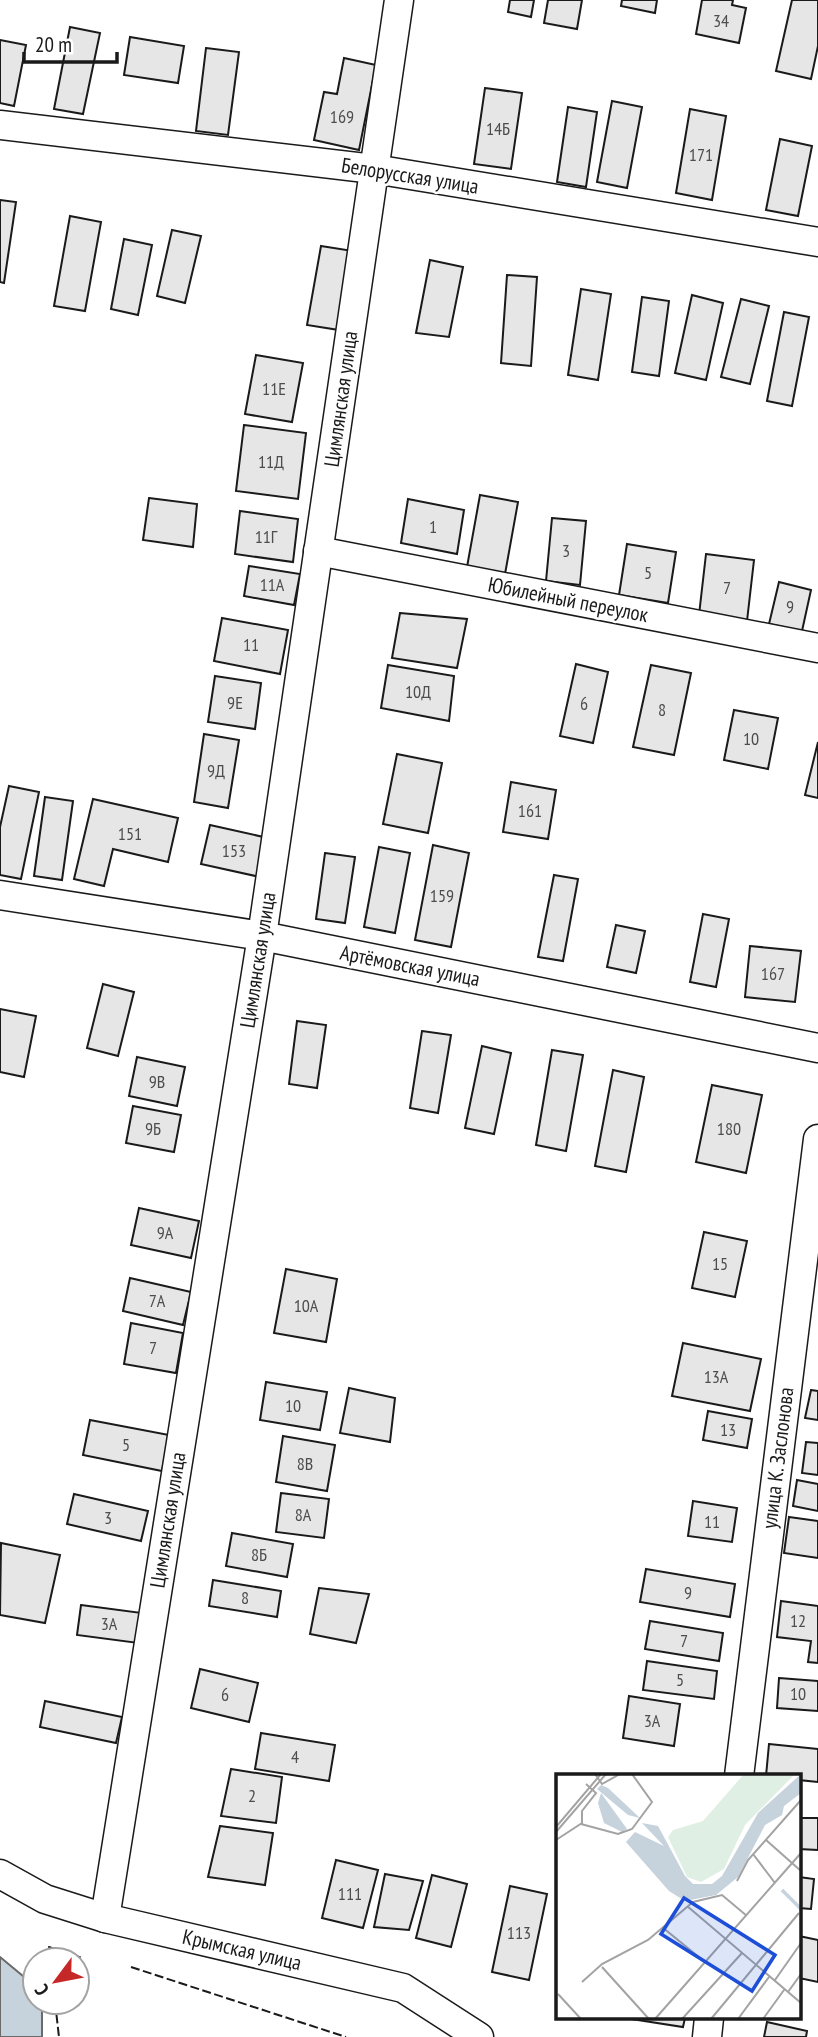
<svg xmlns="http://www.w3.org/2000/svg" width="818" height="2037" font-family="'PT Sans Narrow',sans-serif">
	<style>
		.water { fill: #c6d2dc; stroke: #6a6a6a; stroke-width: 2 }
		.building { fill: #e6e6e6; stroke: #1a1a1a; stroke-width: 2 }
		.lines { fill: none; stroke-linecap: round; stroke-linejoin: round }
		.minor-casing { stroke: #1a1a1a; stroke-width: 31 }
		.minor { stroke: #fff; stroke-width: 28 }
		.fence { stroke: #1a1a1a; stroke-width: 2; stroke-dasharray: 9 3.5; stroke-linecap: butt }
		.labels { text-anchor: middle; stroke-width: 5; stroke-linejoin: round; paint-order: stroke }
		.number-label { font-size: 18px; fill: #4d4d4d }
		.street-label { font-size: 21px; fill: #1a1a1a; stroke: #fff }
		.inset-river { fill: none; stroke: #c6d2dc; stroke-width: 3.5 }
		.inset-road { fill: none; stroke: #a3a3a3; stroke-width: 2 }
		.view { fill: #1d4ed8; fill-opacity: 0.15; stroke: #1d4ed8; stroke-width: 3.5 }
		.inset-edge { fill: none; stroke: #1a1a1a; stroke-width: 3.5 }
	</style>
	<rect width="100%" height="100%" fill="#fff"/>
	<polygon class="water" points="0,1957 35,1986 35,2002 42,2002 42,2037 0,2037"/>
	<g class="building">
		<polygon points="510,0 534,0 531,17 508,12"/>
		<polygon points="548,0 582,0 577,29 544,23"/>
		<polygon points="622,0 657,0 655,13 621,6"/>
		<polygon points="702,0 733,0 732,5 746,8 739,43 696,34"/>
		<polygon points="792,0 818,0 818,46 811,79 776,71"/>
		<polygon points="70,27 100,33 83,114 54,109"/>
		<polygon points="130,37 184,46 178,83 124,75"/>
		<polygon points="0,40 26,45 14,106 0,103"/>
		<polygon points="206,48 239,52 228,135 196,131"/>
		<polygon points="344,58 376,65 359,150 314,140 324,92 337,94"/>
		<polygon points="485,88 522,93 511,169 474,164"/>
		<polygon points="612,101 642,107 627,188 597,182"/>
		<polygon points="568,107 597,112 586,187 557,182"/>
		<polygon points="690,109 726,116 712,200 676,193"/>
		<polygon points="780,139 812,146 798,216 766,210"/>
		<polygon points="0,200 16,202 4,283 0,282"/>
		<polygon points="70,216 101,222 85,311 54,306"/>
		<polygon points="172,230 201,236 185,303 157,296"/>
		<polygon points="124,239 152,245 138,315 111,309"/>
		<polygon points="321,246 353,251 339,330 307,325"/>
		<polygon points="430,260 463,267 449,337 416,333"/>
		<polygon points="507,275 537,277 531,366 501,363"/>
		<polygon points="581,289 611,294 598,380 568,375"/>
		<polygon points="692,295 723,303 706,380 675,373"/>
		<polygon points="642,297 669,301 659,376 632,372"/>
		<polygon points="741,299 769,306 750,384 721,377"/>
		<polygon points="784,312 809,317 792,406 767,401"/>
		<polygon points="256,355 303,363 292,422 245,414"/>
		<polygon points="244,425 306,433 298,499 236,491"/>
		<polygon points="480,495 518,502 505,574 467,567"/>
		<polygon points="149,498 197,504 193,547 143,540"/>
		<polygon points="408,499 464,510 457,554 401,543"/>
		<polygon points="240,511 298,519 293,562 235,554"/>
		<polygon points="552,518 586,521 580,585 546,581"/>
		<polygon points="627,544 676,552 668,603 619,595"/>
		<polygon points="706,554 754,560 747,621 699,615"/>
		<polygon points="249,566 300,574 294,605 244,596"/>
		<polygon points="779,582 811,590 802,631 769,624"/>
		<polygon points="400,613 467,619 457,668 392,658"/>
		<polygon points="222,618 288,630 280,674 214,661"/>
		<polygon points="576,664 608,672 593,743 560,736"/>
		<polygon points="388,665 454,676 449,721 381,708"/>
		<polygon points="651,665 691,673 674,755 633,747"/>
		<polygon points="215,676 261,683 255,729 208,722"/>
		<polygon points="734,710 778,718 768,769 724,760"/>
		<polygon points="204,734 239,740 228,808 194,802"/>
		<polygon points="818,742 818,798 805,795"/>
		<polygon points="397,754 442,763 428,833 383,824"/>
		<polygon points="511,782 556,790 548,839 503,832"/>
		<polygon points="9,786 39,792 21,879 0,875 0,827"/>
		<polygon points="45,797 73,801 62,880 34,876"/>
		<polygon points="93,799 178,818 168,862 113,849 104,886 74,879"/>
		<polygon points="210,825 268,838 260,877 201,864"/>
		<polygon points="433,845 469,853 451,947 415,940"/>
		<polygon points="379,847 410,853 395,933 364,927"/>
		<polygon points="325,853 355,857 345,923 316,919"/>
		<polygon points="554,875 578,879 563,961 538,957"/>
		<polygon points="703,914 729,919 716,987 690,982"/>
		<polygon points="616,925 645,931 636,973 607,967"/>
		<polygon points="750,946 801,951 795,1002 745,997"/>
		<polygon points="103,984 134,992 118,1056 87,1048"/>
		<polygon points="0,1009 36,1016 24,1077 0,1072"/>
		<polygon points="297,1021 326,1025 317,1088 289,1084"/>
		<polygon points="422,1031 451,1035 438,1113 410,1108"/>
		<polygon points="482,1046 511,1053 494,1134 465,1128"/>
		<polygon points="552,1050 583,1055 566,1151 536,1145"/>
		<polygon points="137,1057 185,1067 177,1106 129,1096"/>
		<polygon points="613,1070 644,1077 626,1172 595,1166"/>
		<polygon points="712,1085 762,1095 746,1173 696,1162"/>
		<polygon points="133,1106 181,1115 174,1152 126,1143"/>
		<polygon points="139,1208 199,1221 191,1258 131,1245"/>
		<polygon points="704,1232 747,1241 735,1297 692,1288"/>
		<polygon points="286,1269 337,1279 326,1342 274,1333"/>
		<polygon points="130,1278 191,1292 183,1325 123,1311"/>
		<polygon points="131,1323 183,1333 176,1373 124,1364"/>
		<polygon points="683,1343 761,1359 750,1411 672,1396"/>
		<polygon points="266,1382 327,1392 320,1430 260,1420"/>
		<polygon points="349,1388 395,1398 390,1442 340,1433"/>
		<polygon points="811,1390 818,1391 818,1420 805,1418"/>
		<polygon points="708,1411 752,1419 747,1448 703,1440"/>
		<polygon points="90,1420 169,1435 162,1471 83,1455"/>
		<polygon points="283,1436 335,1445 327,1491 276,1482"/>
		<polygon points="806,1442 818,1443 818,1475 802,1473"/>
		<polygon points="797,1480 818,1484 818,1511 793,1506"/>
		<polygon points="281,1493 329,1499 324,1538 276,1532"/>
		<polygon points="74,1494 148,1511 141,1541 67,1524"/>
		<polygon points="693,1501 737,1508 732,1542 688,1536"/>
		<polygon points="789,1517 818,1521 818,1558 784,1553"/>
		<polygon points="232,1533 293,1544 287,1577 226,1566"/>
		<polygon points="1,1543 60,1555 45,1623 0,1615"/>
		<polygon points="646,1569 735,1584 730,1617 640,1602"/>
		<polygon points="213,1580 281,1591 277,1617 209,1606"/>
		<polygon points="319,1588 369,1594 356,1643 310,1634"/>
		<polygon points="781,1601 818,1606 818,1663 808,1662 811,1641 777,1637"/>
		<polygon points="81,1605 142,1613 138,1643 77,1635"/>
		<polygon points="650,1621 723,1633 719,1661 645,1649"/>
		<polygon points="647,1661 717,1671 714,1699 643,1690"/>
		<polygon points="200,1669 258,1683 249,1722 191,1708"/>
		<polygon points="779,1678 818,1681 818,1711 777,1708"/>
		<polygon points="629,1696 680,1704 674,1746 623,1738"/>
		<polygon points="45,1701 122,1717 116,1743 40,1727"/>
		<polygon points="261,1733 335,1745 329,1781 255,1769"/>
		<polygon points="769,1744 818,1749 818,1782 799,1780 799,1776 766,1776"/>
		<polygon points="231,1769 282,1777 276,1823 221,1816"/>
		<polygon points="799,1818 818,1818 818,1850 799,1849"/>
		<polygon points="220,1826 273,1833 265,1885 208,1877"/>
		<polygon points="336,1860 378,1870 363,1928 322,1918"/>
		<polygon points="385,1874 423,1881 409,1930 374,1927"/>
		<polygon points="432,1875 467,1884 451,1947 416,1938"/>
		<polygon points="799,1877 814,1879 811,1909 799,1908"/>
		<polygon points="510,1886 547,1894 529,1980 492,1972"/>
		<polygon points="799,1936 818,1940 818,1982 799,1978"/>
		<polygon points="625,2018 685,2018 683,2027"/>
		<polygon points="767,2022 807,2031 806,2037 764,2037"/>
	</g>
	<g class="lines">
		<g class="minor-casing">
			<g id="minor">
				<polyline points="0,125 374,169 818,242"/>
				<polyline points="318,551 818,648"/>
				<polyline points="0,895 262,936 818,1048"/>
				<polyline points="739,1776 818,1139"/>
				<polyline points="0,1874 45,1899 105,1918 403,1988 479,2037"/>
				<polyline points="105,1918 262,936 399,0"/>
				<polyline points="707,2037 709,2018"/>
			</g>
		</g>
		<use href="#minor" class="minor"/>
		<g class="fence">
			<polyline points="51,1960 49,1947 82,1958"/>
			<polyline points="131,1967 346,2037"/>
			<polyline points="55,2002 59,2037"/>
		</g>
	</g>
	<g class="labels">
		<g class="number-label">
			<text x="721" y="27">34</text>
			<text x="342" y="123">169</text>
			<text x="498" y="135">14Б</text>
			<text x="701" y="161">171</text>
			<text x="274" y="395">11Е</text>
			<text x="271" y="468">11Д</text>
			<text x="433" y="533">1</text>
			<text x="266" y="543">11Г</text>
			<text x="566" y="557">3</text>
			<text x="648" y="579">5</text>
			<text x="272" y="591">11А</text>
			<text x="727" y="594">7</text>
			<text x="790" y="613">9</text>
			<text x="251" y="651">11</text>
			<text x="418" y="698">10Д</text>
			<text x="235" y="709">9Е</text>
			<text x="584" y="710">6</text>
			<text x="662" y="716">8</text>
			<text x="751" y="745">10</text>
			<text x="216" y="777">9Д</text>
			<text x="530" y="817">161</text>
			<text x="130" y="840">151</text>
			<text x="234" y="857">153</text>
			<text x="442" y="902">159</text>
			<text x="773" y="980">167</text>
			<text x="157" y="1088">9В</text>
			<text x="153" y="1135">9Б</text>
			<text x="729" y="1135">180</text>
			<text x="165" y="1239">9А</text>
			<text x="720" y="1270">15</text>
			<text x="157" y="1307">7А</text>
			<text x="306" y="1312">10А</text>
			<text x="153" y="1354">7</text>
			<text x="716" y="1383">13А</text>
			<text x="293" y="1412">10</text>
			<text x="728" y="1436">13</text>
			<text x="126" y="1451">5</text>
			<text x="305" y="1470">8В</text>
			<text x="303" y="1521">8А</text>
			<text x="108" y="1524">3</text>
			<text x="712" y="1528">11</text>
			<text x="259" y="1561">8Б</text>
			<text x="688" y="1599">9</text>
			<text x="245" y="1604">8</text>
			<text x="798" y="1627">12</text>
			<text x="109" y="1630">3А</text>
			<text x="684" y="1647">7</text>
			<text x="680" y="1686">5</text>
			<text x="798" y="1700">10</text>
			<text x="225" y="1701">6</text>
			<text x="652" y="1727">3А</text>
			<text x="295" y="1763">4</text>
			<text x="252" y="1802">2</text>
			<text x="350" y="1900">111</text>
			<text x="519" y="1939">113</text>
		</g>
		<g class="street-label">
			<text transform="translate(410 176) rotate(9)" y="7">Белорусская улица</text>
			<text transform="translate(341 399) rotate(-82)" y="7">Цимлянская улица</text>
			<text transform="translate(568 600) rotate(11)" y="7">Юбилейный переулок</text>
			<text transform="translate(258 960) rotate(-81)" y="7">Цимлянская улица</text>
			<text transform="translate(410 966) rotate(11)" y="7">Артёмовская улица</text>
			<text transform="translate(778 1458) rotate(-83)" y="7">улица К. Заслонова</text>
			<text transform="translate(168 1520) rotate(-81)" y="7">Цимлянская улица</text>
			<text transform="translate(242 1950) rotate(13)" y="7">Крымская улица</text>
		</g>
	</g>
	<g transform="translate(556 1774)">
		<rect width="245" height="245" fill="#fff"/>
		<path d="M188,0H239L189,51L168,95L145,108L131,103L112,63L117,56L147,47Z" fill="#e0efe3"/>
		<path d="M245,0V19L228,32L226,41L209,51L182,103L160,121L129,127L113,117L70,68L79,58L108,72L86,49L102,52L129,102L137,110H156L166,102L202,39ZM45,11L52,14L84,44L72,41L41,15ZM45,19L71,55L66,58L48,49L42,29Z" fill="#c6d2dc"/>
		<path class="inset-river" d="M226,116L245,135"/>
		<path class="inset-road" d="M39,0L46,10L64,0M25,50L62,60L76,55L96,28L76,0M0,53L45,0M0,58L50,0M0,66L26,49V37L40,19L30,10M210,66L245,97M197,80L219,109M181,107L192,86L245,26M131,132L245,229M106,153L149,188M46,193L93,245M219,206L245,169M26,208L46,190L92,166L137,128L166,121L191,142M232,218L245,200M2,220L25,245M99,245L245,79M126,245L186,179M155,245L243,139M182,245L213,203M207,245L228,216"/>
		<path class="view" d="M128,124L219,181L196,217L105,160Z"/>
		<rect width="245" height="245" class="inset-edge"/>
	</g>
	<g transform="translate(56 1981) rotate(238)"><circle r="33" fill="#ffffff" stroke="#a3a3a3" stroke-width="2"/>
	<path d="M0-5L12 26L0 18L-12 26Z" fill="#c62828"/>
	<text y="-10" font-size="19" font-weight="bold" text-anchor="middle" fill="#1a1a1a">С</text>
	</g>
	<path d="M24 52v10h93v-10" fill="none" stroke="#1a1a1a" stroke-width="3.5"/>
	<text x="35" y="52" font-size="21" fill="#1a1a1a" stroke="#ffffff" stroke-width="5" paint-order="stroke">20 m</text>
</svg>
